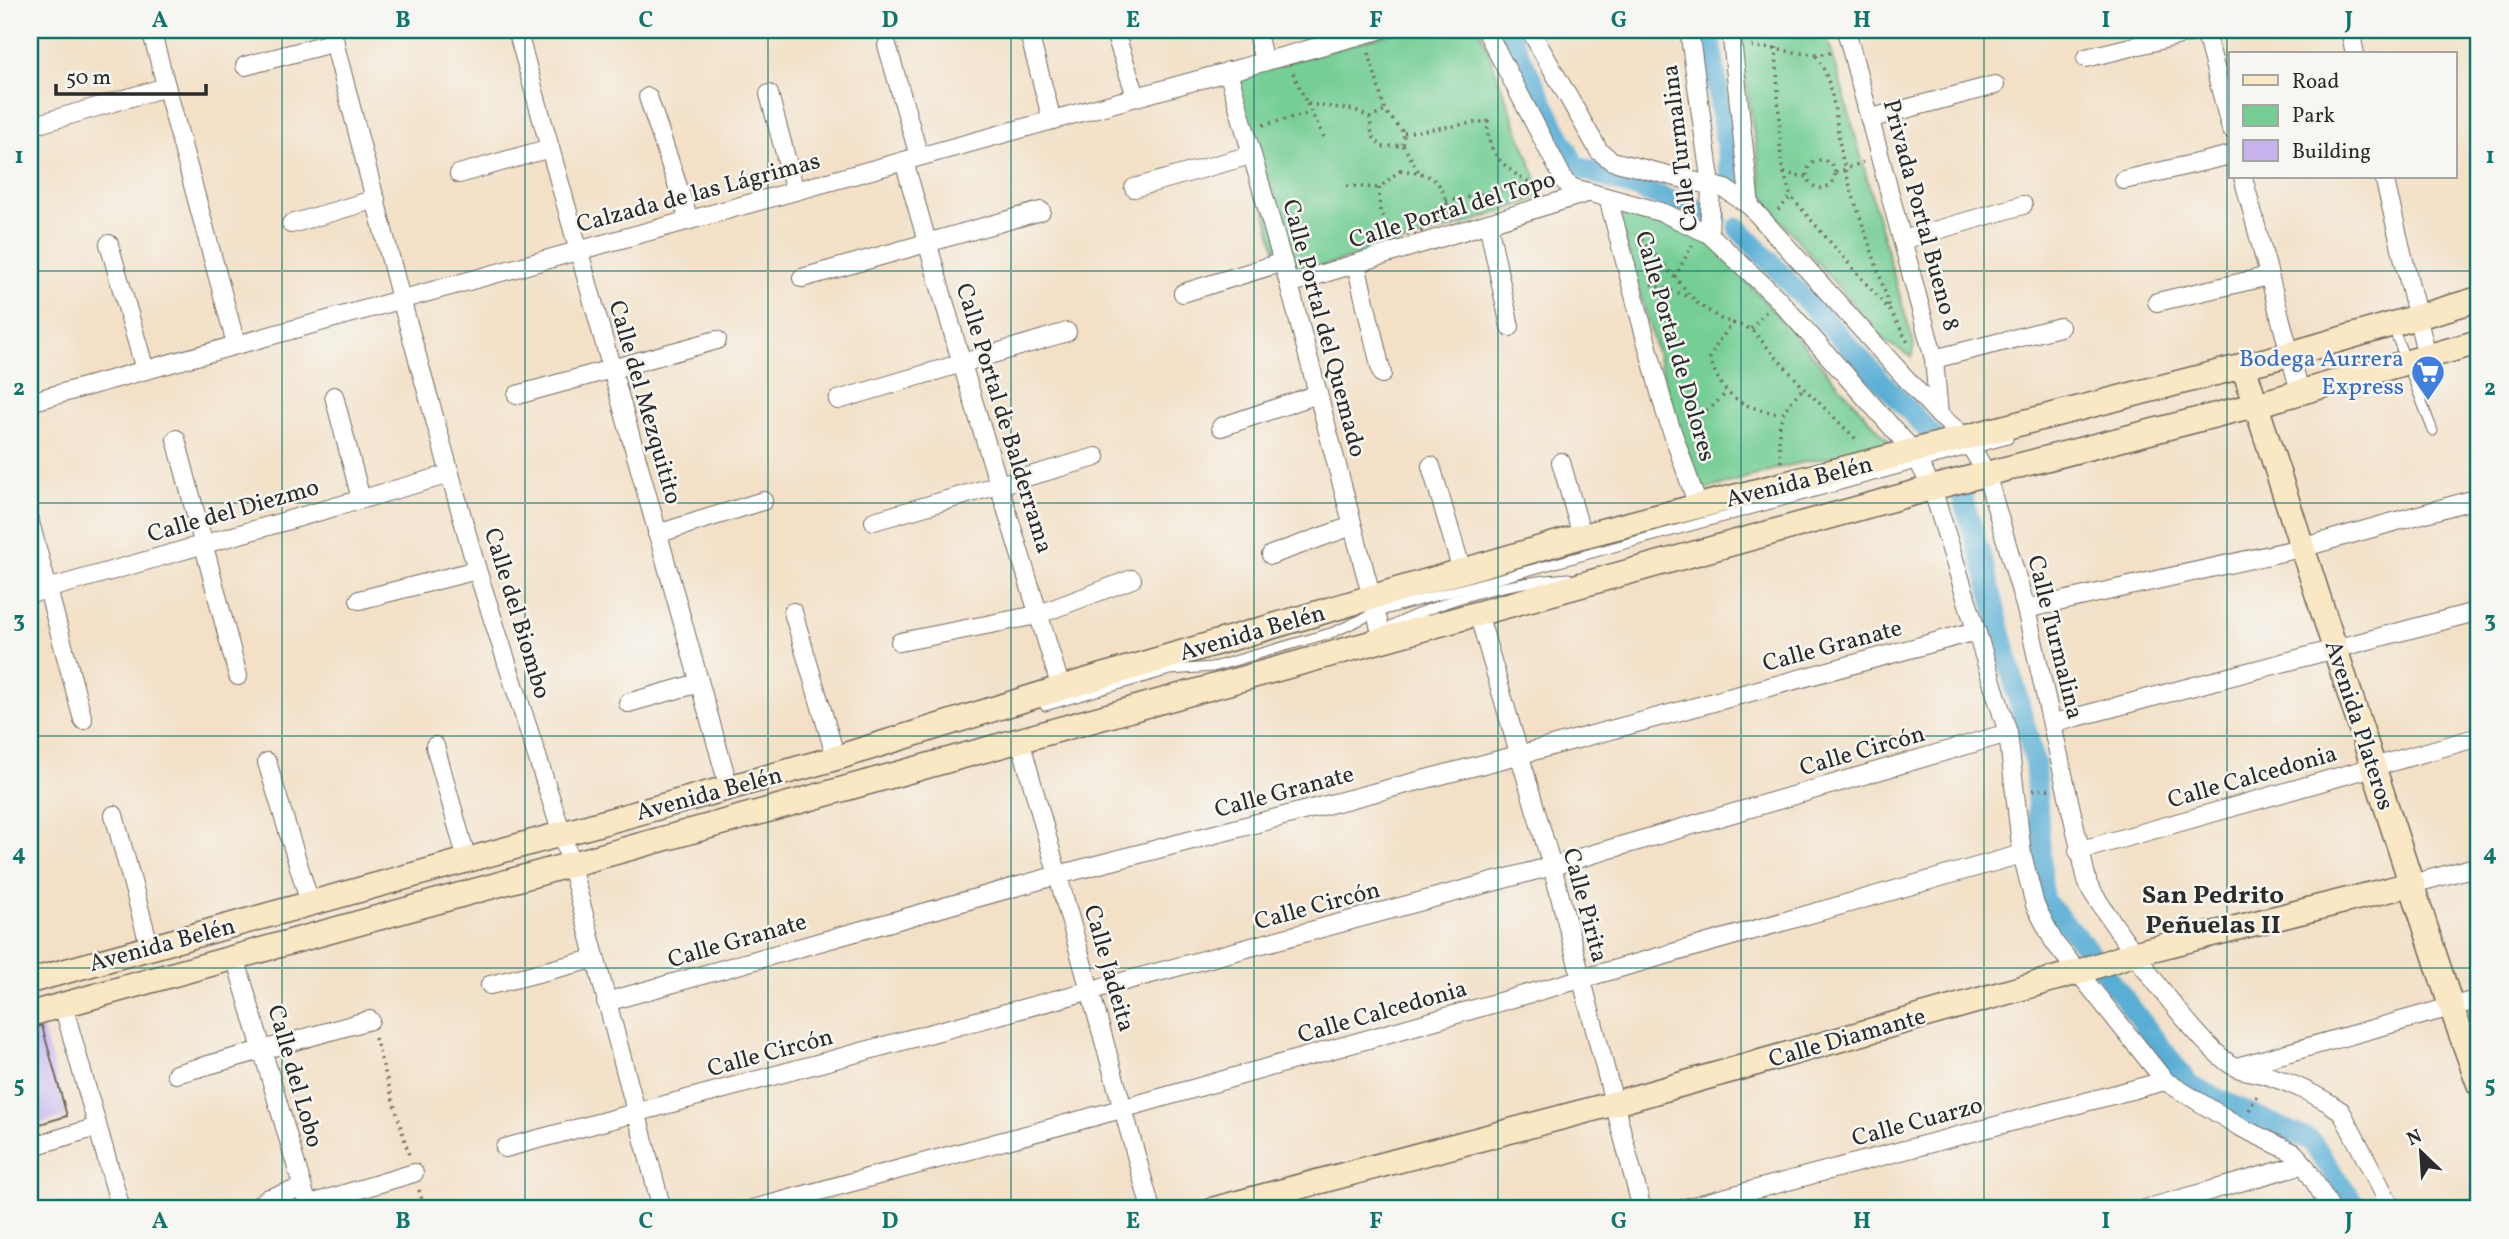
<svg xmlns="http://www.w3.org/2000/svg" width="2509" height="1239" font-family="Vollkorn,serif">
	<style>
		.green { fill: #74ce94; stroke: #507c60; stroke-width: 2 }
		.lines { fill: none; stroke-linecap: round; stroke-linejoin: round }
		.canal { stroke: #59aed5; stroke-width: 21 }
		.building { fill: #c7b3ee }
		.lane-casing { stroke: #716a61; stroke-width: 11 }
		.street-casing { stroke: #716a61; stroke-width: 20 }
		.secondary-casing { stroke: #716a61; stroke-width: 27 }
		.path { stroke: #716a61; stroke-width: 3.5; stroke-dasharray: 2 5; stroke-linecap: butt }
		.lane { stroke: #fff; stroke-width: 9 }
		.street { stroke: #fff; stroke-width: 18 }
		.secondary { stroke: #fae7c3; stroke-width: 24 }
		.grid { fill: none; stroke: #0f766e; stroke-width: 2; stroke-opacity: 0.55 }
		.labels { text-anchor: middle; stroke-width: 5; stroke-linejoin: round; paint-order: stroke }
		.street-label { font-size: 24px; fill: #2b2b2b; stroke: #f6f6f2 }
		.shop-label { font-size: 24px; fill: #366cbe; stroke: #f6f6f2; text-anchor: end }
		.neighbourhood-label { font-size: 26px; font-weight: bold; fill: #2b2b2b; stroke: #f6f6f2 }
		.neatline { fill: none; stroke: #0f766e; stroke-width: 2.5 }
		.grid-label { font-size: 23px; text-anchor: middle; font-weight: bold; fill: #0f766e }
	</style>
	<rect width="100%" height="100%" fill="#f6f6f2"/>
	<filter id="ink" filterUnits="userSpaceOnUse"><feTurbulence type="fractalNoise" baseFrequency=".0143" numOctaves="2"/><feDisplacementMap in="SourceGraphic" scale="14" xChannelSelector="R" yChannelSelector="G"/><feConvolveMatrix kernelMatrix="1 2 1 2 8 2 1 2 1" color-interpolation-filters="sRGB"/></filter>
	<filter id="wash" filterUnits="userSpaceOnUse"><feTurbulence type="fractalNoise" baseFrequency=".00686" numOctaves="4" result="noise"/><feDisplacementMap in="SourceGraphic" scale="28" xChannelSelector="R" yChannelSelector="G"/><feGaussianBlur stdDeviation="1.57" result="paint"/><feColorMatrix in="noise" values="0 0 0 0 0 0 0 0 0 0 0 0 0 0 0 0 0 1.4 0 .05"/><feComposite in="paint" operator="in"/></filter>
	<g filter="url(#wash)">
		<rect width="100%" height="100%" fill="#f3e0c6"/>
		<g class="green">
			<polygon points="1403,30 1480,30 1543,196 1472,222 1283,278 1230,78"/>
			<path d="M1738,30H1825C1857,134 1881,239 1914,343L1912,357L1886,342L1775,214L1763,194Z"/>
			<polygon points="1617,212 1709,238 1890,443 1783,467 1701,491 1675,417"/>
		</g>
		<g class="lines">
			<g class="canal">
				<polyline points="1507,30 1575,166 1717,217"/>
				<polyline points="1709,30 1732,187"/>
				<polyline points="1738,228 1936,439"/>
				<polyline points="1960,490 1985,570 2035,764 2043,899 2084,945 2190,1086 2311,1141 2358,1209"/>
			</g>
		</g>
		<g id="blocks">
			<polygon class="building" points="42,1026 67,1116 30,1127 30,1028"/>
		</g>
	</g>
	<g filter="url(#ink)">
		<use href="#blocks" fill-opacity="0" stroke="#716a61" stroke-width="2"/>
		<g class="lines">
			<g class="lane-casing">
				<g id="lane">
					<polyline points="2392,325 2433,431"/>
					<path d="M1388,628C1442,599 1507,582 1568,578"/>
					<polyline points="1045,706 1170,670 1213,667 1334,632 1377,612 2008,439"/>
				</g>
			</g>
			<g class="street-casing">
				<g id="street">
					<polyline points="151,30 236,344"/>
					<polyline points="331,30 401,299 477,570 565,843 662,1209"/>
					<polyline points="517,30 729,788"/>
					<polyline points="1028,30 1052,120"/>
					<polyline points="1114,30 1136,96"/>
					<polyline points="1256,30 1264,61"/>
					<polyline points="1486,30 1565,182 1573,188 1664,213 1709,234 1777,298 1913,451 1932,488 2008,733 2022,854 2035,905 2054,942 2165,1081 2240,1127 2294,1153 2304,1164 2331,1209"/>
					<polyline points="1530,30 1599,151 1612,161 1725,189 1750,206"/>
					<polyline points="1689,30 1711,185 1709,234"/>
					<path d="M1731,30L1750,206L1939,415L1966,438L1986,473L2026,609L2088,885C2111,923 2201,1052 2237,1068C2247,1072 2258,1072 2269,1076C2293,1084 2320,1096 2341,1111L2392,1209"/>
					<polyline points="1846,30 1934,359 1939,415"/>
					<polyline points="2205,30 2231,129"/>
					<polyline points="2350,30 2355,54"/>
					<polyline points="2479,30 2479,33"/>
					<polyline points="887,45 919,156"/>
					<polyline points="2086,58 2201,30"/>
					<polyline points="245,66 335,42"/>
					<polyline points="1228,71 1289,284 1383,640"/>
					<polyline points="769,94 795,191"/>
					<polyline points="648,97 689,220"/>
					<polyline points="1872,118 1995,85"/>
					<polyline points="42,123 166,87"/>
					<polyline points="904,161 962,364 1061,688"/>
					<polyline points="459,174 550,148"/>
					<polyline points="2243,177 2300,392"/>
					<polyline points="2384,177 2427,357"/>
					<polyline points="2124,180 2231,155"/>
					<polyline points="1134,188 1251,155"/>
					<polyline points="1608,198 1665,411 1698,506"/>
					<polyline points="1488,223 1510,327"/>
					<polyline points="291,224 376,199"/>
					<polyline points="1903,240 2023,205"/>
					<polyline points="109,244 145,370"/>
					<polyline points="1356,264 1382,374"/>
					<polyline points="802,278 1041,211"/>
					<polyline points="1289,284 1587,193"/>
					<polyline points="1183,293 1283,262"/>
					<polyline points="2157,302 2269,276"/>
					<polyline points="1934,359 2060,327"/>
					<polyline points="517,395 717,340"/>
					<polyline points="334,396 361,499"/>
					<polyline points="838,400 1067,332"/>
					<polyline points="30,402 1379,30"/>
					<polyline points="1221,427 1318,394"/>
					<polyline points="176,439 238,676"/>
					<polyline points="1561,462 1582,536"/>
					<polyline points="1431,466 1462,571"/>
					<polyline points="874,521 1096,457"/>
					<polyline points="30,522 83,720"/>
					<polyline points="657,534 763,501"/>
					<polyline points="1271,555 1352,526"/>
					<polyline points="30,594 450,474"/>
					<polyline points="359,600 477,570"/>
					<polyline points="2026,609 2301,548 2479,498"/>
					<polyline points="793,612 836,758"/>
					<polyline points="1478,613 1552,866 1642,1209"/>
					<polyline points="900,642 1037,615 1132,579"/>
					<polyline points="628,703 699,683"/>
					<polyline points="2054,723 2479,611"/>
					<polyline points="1020,740 1151,1209"/>
					<polyline points="435,746 467,860"/>
					<polyline points="267,762 310,903"/>
					<polyline points="114,815 150,948"/>
					<polyline points="2078,851 2479,737"/>
					<polyline points="2412,884 2479,866"/>
					<polyline points="235,957 309,1209"/>
					<polyline points="490,985 594,959"/>
					<polyline points="606,1002 1058,875 1518,755 1976,631"/>
					<polyline points="63,1005 121,1209"/>
					<polyline points="2237,1067 2479,999"/>
					<polyline points="176,1074 370,1020"/>
					<polyline points="30,1147 97,1127"/>
					<polyline points="505,1148 1552,866 2008,733"/>
					<polyline points="307,1205 414,1173"/>
					<polyline points="253,1209 269,1198 302,1188"/>
					<polyline points="753,1209 1125,1108 2022,854"/>
					<polyline points="1682,1209 2165,1081"/>
					<polyline points="2145,1209 2304,1164"/>
				</g>
			</g>
			<g class="secondary-casing">
				<g id="secondary">
					<polyline points="2243,365 2451,1006 2479,1084"/>
					<polyline points="30,981 836,758 1061,688 1582,536 2290,354 2479,299"/>
					<polyline points="30,1014 1939,486 2255,405 2479,342"/>
					<polyline points="1215,1209 1612,1104 2078,972 2136,953 2412,884"/>
				</g>
			</g>
			<g class="path">
				<path d="M1752,47C1779,48 1810,58 1834,52"/>
				<polyline points="1776,47 1781,163 1791,197 1891,312 1910,346"/>
				<polyline points="1369,53 1385,111"/>
				<path d="M1816,56C1837,85 1835,130 1844,165C1857,214 1877,261 1890,311"/>
				<polyline points="1293,73 1307,104 1355,110 1370,118 1372,136 1382,147 1403,145 1404,133 1385,111 1370,118"/>
				<polyline points="1307,104 1324,137"/>
				<polyline points="1263,125 1310,113"/>
				<path d="M1404,133L1488,121C1484,155 1509,170 1535,187"/>
				<polyline points="1403,145 1419,172"/>
				<circle cx="1821" cy="174" r="14"/>
				<path d="M1400,170C1434,174 1442,179 1449,213L1417,234H1395L1380,213L1379,188Z"/>
				<polyline points="1784,173 1807,177"/>
				<polyline points="1836,173 1863,162"/>
				<polyline points="1347,186 1379,188"/>
				<path d="M1446,201C1477,197 1502,186 1533,186"/>
				<polyline points="1778,210 1790,198"/>
				<polyline points="1637,234 1698,304 1721,319 1751,329 1804,388 1858,441"/>
				<polyline points="1675,277 1692,245"/>
				<polyline points="1651,284 1690,297"/>
				<path d="M1734,323L1720,339L1710,358C1722,398 1741,407 1780,414"/>
				<polyline points="1751,329 1767,310"/>
				<polyline points="1687,419 1712,407 1726,393"/>
				<path d="M1781,462C1777,426 1776,414 1804,388"/>
				<polyline points="2033,790 2050,789"/>
				<polyline points="375,1038 409,1155"/>
				<polyline points="2249,1110 2259,1093"/>
				<polyline points="419,1190 425,1209"/>
			</g>
			<use href="#lane" class="lane"/>
			<use href="#street" class="street"/>
			<use href="#secondary" class="secondary"/>
		</g>
	</g>
	<path class="grid" d="M282,30V1209M525,30V1209M768,30V1209M1011,30V1209M1254,30V1209M1498,30V1209M1741,30V1209M1984,30V1209M2227,30V1209M30,271H2479M30,503H2479M30,736H2479M30,968H2479"/>
	<defs>
		<g id="supermarket-pin" transform="scale(1.75)"><path d="M0 17L-7.5 6A9.5 9.5 0 1 1 7.5 6Z" fill="#3f7fe0" stroke="#f6f6f2"/><path d="M-6-5.5h2.5l.6 2H6L4.5 2H-2.5L-4.4-4H-6ZM-1.5 3.2a1.3 1.3 0 1 0 .1 0ZM3 3.2a1.3 1.3 0 1 0 .1 0Z" fill="#fff"/></g>
	</defs>
	<g fill-rule="evenodd">
		<use href="#supermarket-pin" x="2428" y="372"/>
	</g>
	<g class="labels">
		<g class="street-label">
			<text transform="translate(1679 148) rotate(-97)" y="8">Calle Turmalina</text>
			<text transform="translate(698 192) rotate(-15)" y="8">Calzada de las Lágrimas</text>
			<text transform="translate(1452 209) rotate(-17)" y="8">Calle Portal del Topo</text>
			<text transform="translate(1922 215) rotate(75)" y="8">Privada Portal Bueno 8</text>
			<text transform="translate(1325 328) rotate(75)" y="8">Calle Portal del Quemado</text>
			<text transform="translate(1676 346) rotate(74)" y="8">Calle Portal de Dolores</text>
			<text transform="translate(646 402) rotate(74)" y="8">Calle del Mezquitito</text>
			<text transform="translate(1005 418) rotate(73)" y="8">Calle Portal de Balderrama</text>
			<text transform="translate(1799 481) rotate(-14)" y="8">Avenida Belén</text>
			<text transform="translate(233 510) rotate(-16)" y="8">Calle del Diezmo</text>
			<text transform="translate(518 613) rotate(73)" y="8">Calle del Biombo</text>
			<text transform="translate(1252 632) rotate(-16)" y="8">Avenida Belén</text>
			<text transform="translate(2056 637) rotate(76)" y="8">Calle Turmalina</text>
			<text transform="translate(1832 645) rotate(-15)" y="8">Calle Granate</text>
			<text transform="translate(2360 725) rotate(72)" y="8">Avenida Plateros</text>
			<text transform="translate(1862 750) rotate(-16)" y="8">Calle Circón</text>
			<text transform="translate(2252 776) rotate(-16)" y="8">Calle Calcedonia</text>
			<text transform="translate(1284 791) rotate(-15)" y="8">Calle Granate</text>
			<text transform="translate(709 793) rotate(-15)" y="8">Avenida Belén</text>
			<text transform="translate(1317 905) rotate(-15)" y="8">Calle Circón</text>
			<text transform="translate(1586 905) rotate(75)" y="8">Calle Pirita</text>
			<text transform="translate(737 940) rotate(-16)" y="8">Calle Granate</text>
			<text transform="translate(162 944) rotate(-15)" y="8">Avenida Belén</text>
			<text transform="translate(1110 968) rotate(74)" y="8">Calle Jadeita</text>
			<text transform="translate(1382 1011) rotate(-16)" y="8">Calle Calcedonia</text>
			<text transform="translate(1847 1037) rotate(-16)" y="8">Calle Diamante</text>
			<text transform="translate(770 1052) rotate(-15)" y="8">Calle Circón</text>
			<text transform="translate(296 1076) rotate(74)" y="8">Calle del Lobo</text>
			<text transform="translate(1917 1121) rotate(-15)" y="8">Calle Cuarzo</text>
		</g>
		<g class="shop-label">
			<text x="2404" y="366">Bodega Aurrera<tspan x="2404" dy="28">Express</tspan></text>
		</g>
		<g class="neighbourhood-label">
			<text x="2213" y="903">San Pedrito<tspan x="2213" dy="30">Peñuelas II</tspan></text>
		</g>
	</g>
	<rect width="2509" height="1239" fill="none" stroke="#f6f6f2" stroke-width="77"/>
	<rect x="2229" y="52" width="228" height="126" fill="#f6f6f2" stroke="#a5a5a2" stroke-width="2"/>
	<rect x="2243" y="75" width="35" height="10" fill="#fae7c3" stroke="#a5a5a2" stroke-width="2"/>
	<text x="2292" y="88" font-size="21" fill="#2b2b2b">Road</text>
	<rect x="2243" y="105" width="35" height="21" fill="#74ce94" stroke="#a5a5a2" stroke-width="2"/>
	<text x="2292" y="122" font-size="21" fill="#2b2b2b">Park</text>
	<rect x="2243" y="140" width="35" height="21" fill="#c7b3ee" stroke="#a5a5a2" stroke-width="2"/>
	<text x="2292" y="158" font-size="21" fill="#2b2b2b">Building</text>
	<g transform="translate(2421 1152) rotate(335)" stroke="#f6f6f2" stroke-width="5" paint-order="stroke">
	<path d="M0-5L12 26L0 18L-12 26Z" fill="#2b2b2b"/>
	<text y="-10" font-size="19" font-weight="bold" text-anchor="middle" fill="#2b2b2b">N</text>
	</g>
	<path d="M56 84v10h150v-10" fill="none" stroke="#2b2b2b" stroke-width="3.5"/>
	<text x="66" y="84" font-size="21" fill="#2b2b2b" stroke="#f6f6f2" stroke-width="5" paint-order="stroke">50 m</text>
	<rect x="38" y="38" width="2432" height="1162" class="neatline"/>
	<g class="grid-label">
		<text x="160" y="27">A</text>
		<text x="403" y="27">B</text>
		<text x="646" y="27">C</text>
		<text x="890" y="27">D</text>
		<text x="1133" y="27">E</text>
		<text x="1376" y="27">F</text>
		<text x="1619" y="27">G</text>
		<text x="1862" y="27">H</text>
		<text x="2106" y="27">I</text>
		<text x="2349" y="27">J</text>
		<text x="19" y="163">1</text>
		<text x="2490" y="163">1</text>
		<text x="19" y="395">2</text>
		<text x="2490" y="395">2</text>
		<text x="19" y="627">3</text>
		<text x="2490" y="627">3</text>
		<text x="19" y="860">4</text>
		<text x="2490" y="860">4</text>
		<text x="19" y="1092">5</text>
		<text x="2490" y="1092">5</text>
		<text x="160" y="1228">A</text>
		<text x="403" y="1228">B</text>
		<text x="646" y="1228">C</text>
		<text x="890" y="1228">D</text>
		<text x="1133" y="1228">E</text>
		<text x="1376" y="1228">F</text>
		<text x="1619" y="1228">G</text>
		<text x="1862" y="1228">H</text>
		<text x="2106" y="1228">I</text>
		<text x="2349" y="1228">J</text>
	</g>
</svg>
